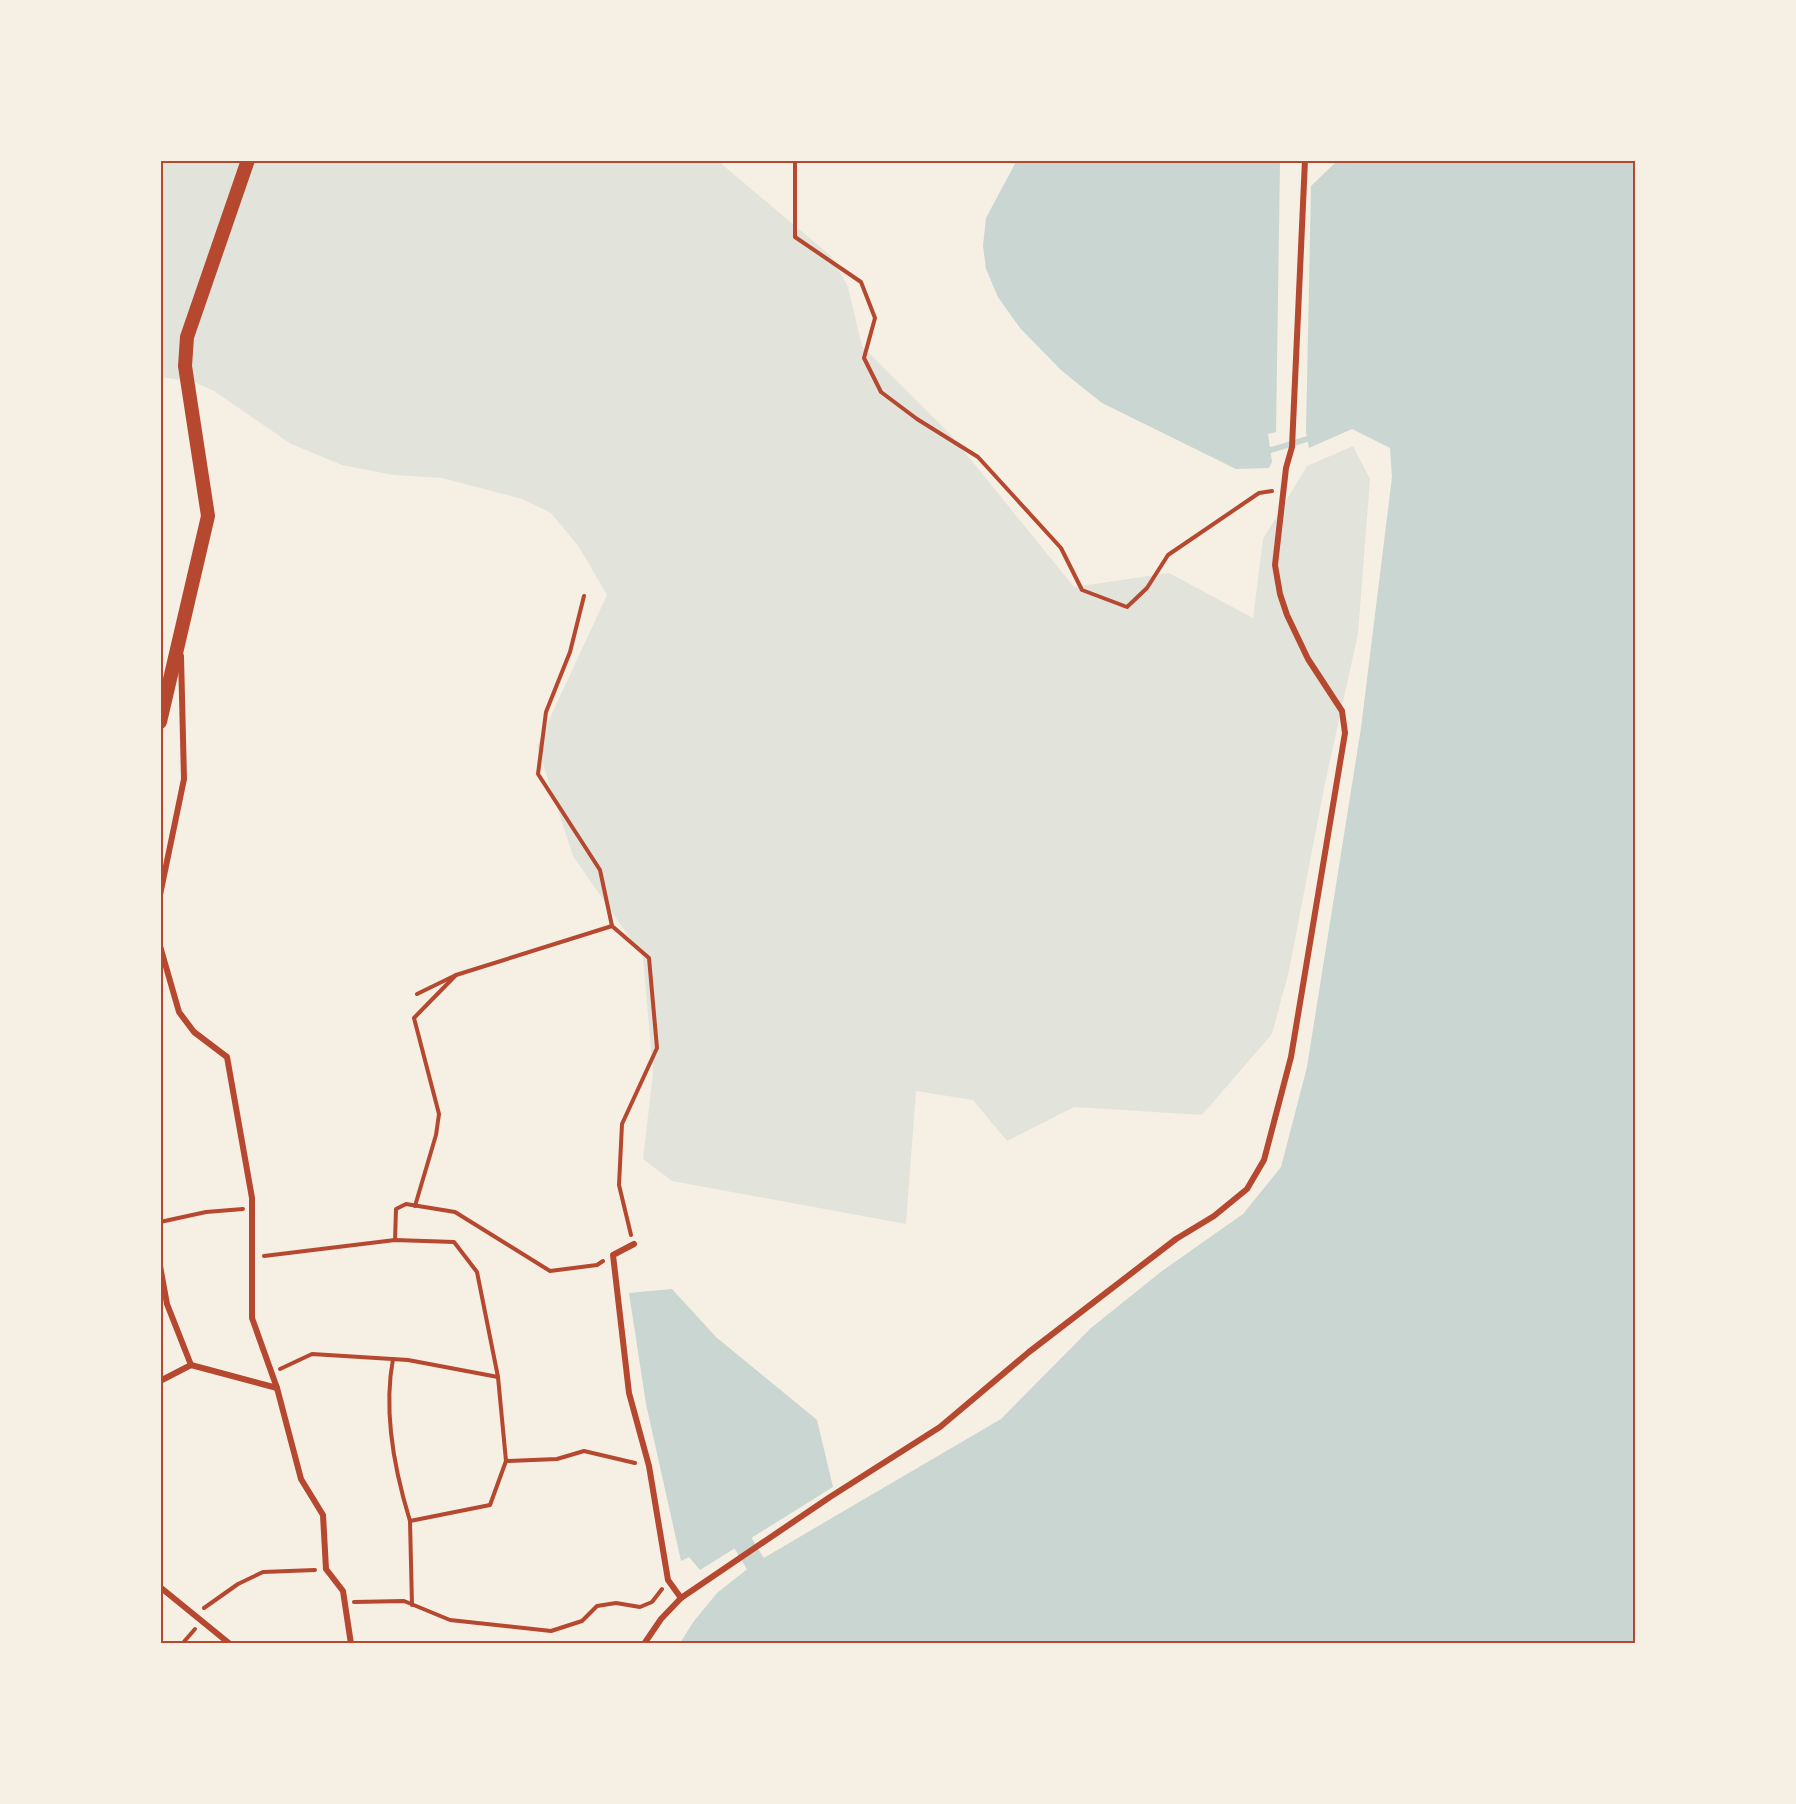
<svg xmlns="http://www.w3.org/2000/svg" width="1796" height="1804" font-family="'Source Sans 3',sans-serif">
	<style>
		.green { fill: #e2e4dc }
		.water { fill: #c9d6d2 }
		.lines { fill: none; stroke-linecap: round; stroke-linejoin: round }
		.stream { stroke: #c9d6d2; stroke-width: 6 }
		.canal { stroke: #c9d6d2; stroke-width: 20 }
		.path { stroke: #b5482f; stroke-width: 4 }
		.minor { stroke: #b5482f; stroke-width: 6 }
		.primary { stroke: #b5482f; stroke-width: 14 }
		.neatline { fill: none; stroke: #b5482f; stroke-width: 2 }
	</style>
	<rect width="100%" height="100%" fill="#f6efe4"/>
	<polygon class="green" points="161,161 718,161 831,256 848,287 862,346 950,434 1074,587 1169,573 1253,618 1263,539 1307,466 1353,446 1370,479 1358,634 1325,783 1289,971 1272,1034 1202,1115 1074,1107 1007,1141 973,1100 916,1091 906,1224 672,1181 643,1159 653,1073 643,957 573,856 537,746 607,595 579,547 551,513 522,499 442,478 393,475 342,465 291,444 214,391 194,382 161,377"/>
	<g class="water">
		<polygon points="1017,160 1280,161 1276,432 1268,434 1272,462 1269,468 1236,469 1102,403 1062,371 1020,328 998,297 986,269 983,246 986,218"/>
		<polygon points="1337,161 1635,161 1635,1643 680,1643 694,1621 717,1593 755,1563 1001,1419 1091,1328 1162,1271 1243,1214 1281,1167 1307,1067 1361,728 1392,477 1390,448 1352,429 1309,448 1306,432 1311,186"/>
		<polygon points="672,1289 716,1337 817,1420 833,1487 700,1570 689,1557 681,1561 646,1404 629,1293"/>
	</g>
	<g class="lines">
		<polyline class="stream" points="1264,449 1271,450 1307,439"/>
		<polyline class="canal" points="743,1543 755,1563"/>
		<g class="path">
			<polyline points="795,160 795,237 861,282 875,318 864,358 881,392 917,419 978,457 1061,548 1082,590 1127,607 1147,588 1168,555 1259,493 1272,491"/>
			<polyline points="584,596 570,652 546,712 538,774 600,870 612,926 649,958 657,1048 622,1124 619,1185 631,1235"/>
			<polyline points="417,994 456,975 612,926"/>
			<polyline points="415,1206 436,1135 439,1114 414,1018 456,975"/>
			<polyline points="160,1222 206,1212 243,1209"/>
			<polyline points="395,1240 396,1209 406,1204 455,1212 550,1271 597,1265 603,1261"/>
			<polyline points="264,1256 395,1240 454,1242 477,1272 498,1377 506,1461 557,1459 584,1451 635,1463"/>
			<path d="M393,1359C383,1412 394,1469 410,1521"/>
			<polyline points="280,1369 312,1354 408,1360 498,1377"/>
			<polyline points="354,1602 404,1601 450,1620 551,1631 582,1621 597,1606 616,1603 640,1607 652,1602 662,1589"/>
			<polyline points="412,1605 410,1521 490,1505 506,1461"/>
			<polyline points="204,1608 238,1584 263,1572 315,1570"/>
			<polyline points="182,1644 195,1629"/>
		</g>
		<g class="minor">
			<polyline points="160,895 184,779 181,656"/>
			<polyline points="160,946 179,1012 194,1032 227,1057 252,1198 252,1318 277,1388 301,1479 323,1515 326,1569 343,1591 351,1644"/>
			<polyline points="634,1244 613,1255 629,1393 649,1466 668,1580 681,1598"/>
			<polyline points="160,1266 167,1304 191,1365"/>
			<polyline points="160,1381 191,1365 277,1388"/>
			<polyline points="160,1587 230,1644"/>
			<polyline points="644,1644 661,1619 681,1598 830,1497 940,1427 1029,1352 1176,1239 1214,1216 1247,1189 1264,1160 1291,1057 1345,733 1342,711 1308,659 1287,615 1280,594 1275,565 1286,468 1292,447 1305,160"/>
		</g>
		<polyline class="primary" points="160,722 208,516 185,366 187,337 248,160"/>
	</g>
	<rect width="1796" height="1804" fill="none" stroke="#f6efe4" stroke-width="324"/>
	<rect x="162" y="162" width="1472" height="1480" class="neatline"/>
</svg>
